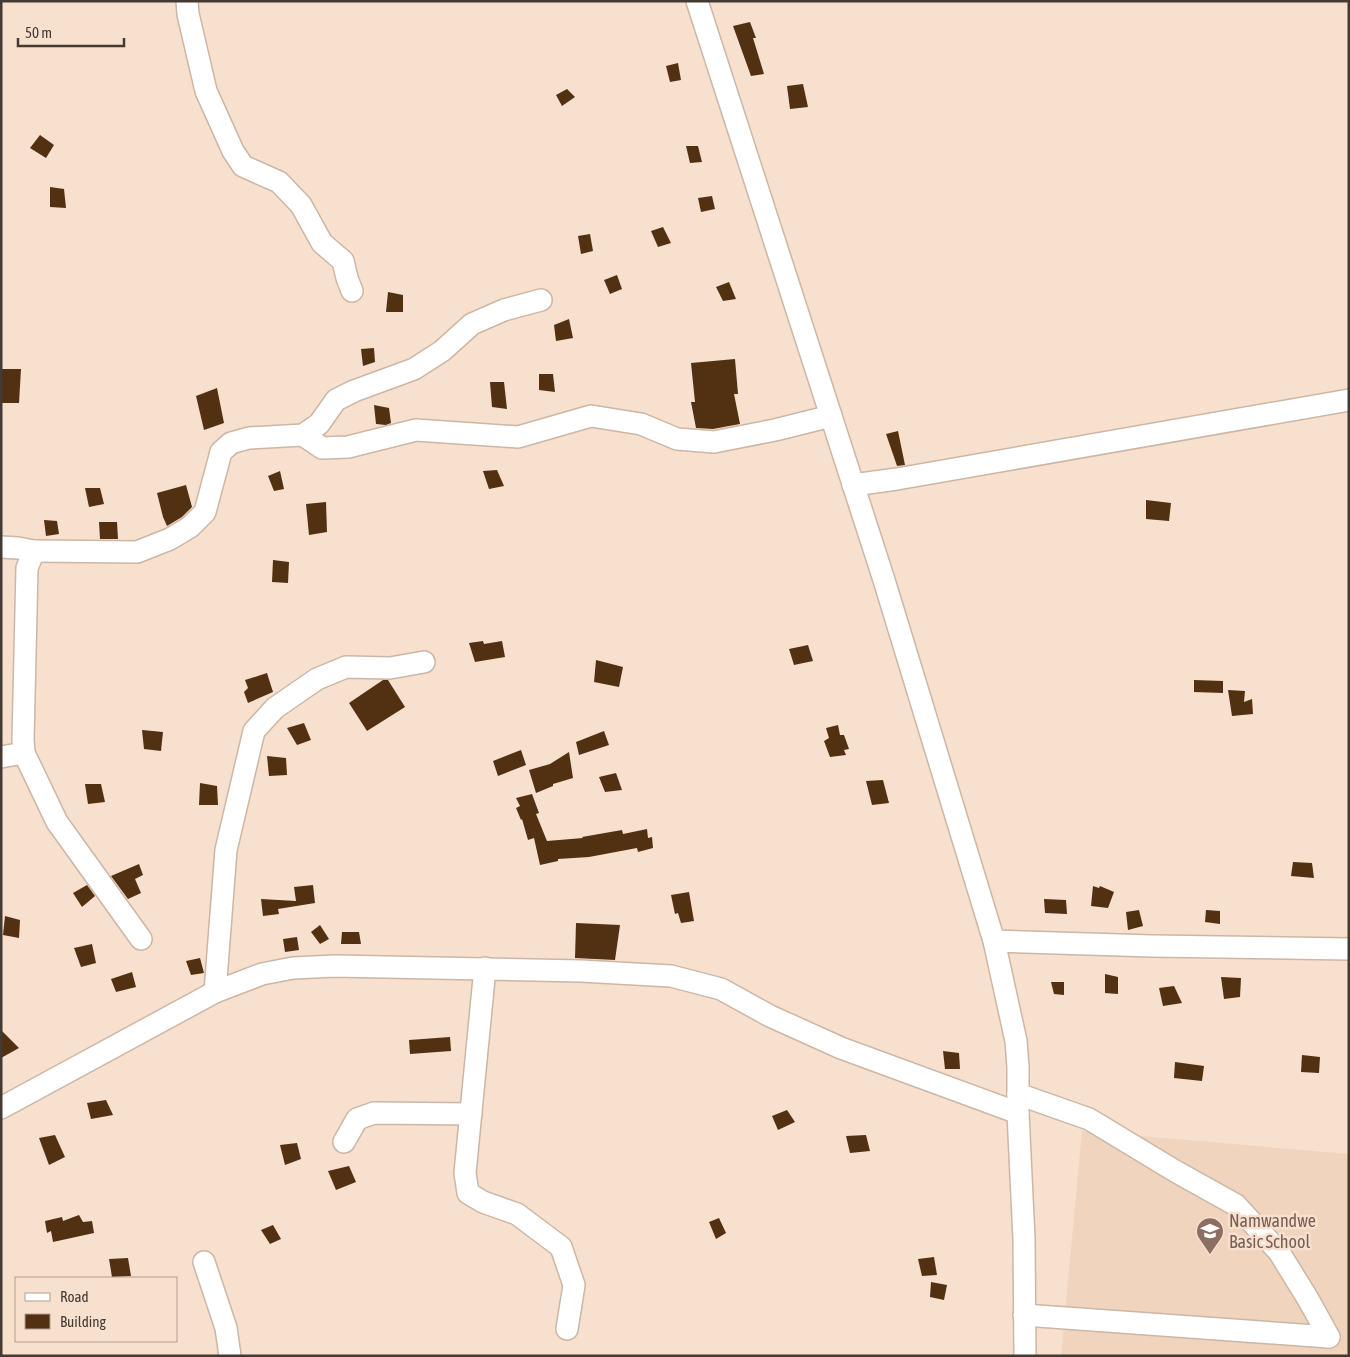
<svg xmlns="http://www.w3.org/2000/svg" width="1350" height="1357" font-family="'Asap Condensed',sans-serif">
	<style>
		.built { fill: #f1d4bd }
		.building { fill: #523012 }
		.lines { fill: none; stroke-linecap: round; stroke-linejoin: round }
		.minor-casing { stroke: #ccb6a5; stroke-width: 24 }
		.minor { stroke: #fff; stroke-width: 21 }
		.labels { text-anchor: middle; stroke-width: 5; stroke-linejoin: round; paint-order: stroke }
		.education-label { font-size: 18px; fill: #785e54; stroke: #f8e0cf; text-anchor: start }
	</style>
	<rect width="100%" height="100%" fill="#f8e0cf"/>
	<polygon class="built" points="1082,1131 1349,1154 1349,1356 1061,1356"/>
	<g class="building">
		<polygon points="750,22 756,38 753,38 764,74 751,76 733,26"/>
		<polygon points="678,63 681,80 670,82 666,66"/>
		<polygon points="803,84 808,107 790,109 787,86"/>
		<polygon points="567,89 575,97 562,106 556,95"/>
		<polygon points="40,135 54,145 46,158 30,148"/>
		<polygon points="686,146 698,146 702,162 690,163"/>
		<polygon points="50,187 64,189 66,208 50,207"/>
		<polygon points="712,196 715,209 701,212 698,198"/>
		<polygon points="663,227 671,243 658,247 651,231"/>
		<polygon points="590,234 593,251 581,254 578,236"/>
		<polygon points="617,275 622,289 610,294 604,280"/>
		<polygon points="729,282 736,299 723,301 716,287"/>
		<polygon points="388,292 403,295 403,312 386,312"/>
		<polygon points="569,319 573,338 556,341 554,325"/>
		<polygon points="374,348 375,362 363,366 361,349"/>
		<polygon points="735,359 738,394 734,394 740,424 713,429 696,428 691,402 695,402 691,363"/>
		<polygon points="1,369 21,369 19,403 1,403"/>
		<polygon points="539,374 553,374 555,392 539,390"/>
		<polygon points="490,382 504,382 507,409 492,407"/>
		<polygon points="217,388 224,423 204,430 196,396"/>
		<polygon points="374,405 389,408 391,423 386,425 376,424"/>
		<polygon points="898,431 905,465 897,466 886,434"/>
		<polygon points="497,470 504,486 489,489 483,471"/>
		<polygon points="280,471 284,489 274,491 268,476"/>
		<polygon points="186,485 192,507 182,517 167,526 163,517 157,493"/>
		<polygon points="85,488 100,488 104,504 89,507"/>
		<polygon points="1146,500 1171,503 1169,521 1146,519"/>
		<polygon points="326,502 327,532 309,535 306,504"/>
		<polygon points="44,520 57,521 59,534 46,536"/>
		<polygon points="99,522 117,522 118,539 100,539"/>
		<polygon points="273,560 289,562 288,583 272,582"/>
		<polygon points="483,641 484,644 502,641 505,657 475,662 469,643"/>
		<polygon points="808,645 813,661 794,665 789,649"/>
		<polygon points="596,660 623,667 619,687 594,682"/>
		<polygon points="267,673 273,692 248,703 244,692 248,688 245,680"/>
		<polygon points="383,680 388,680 405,707 367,731 349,703"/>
		<polygon points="1194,680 1223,681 1223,693 1194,692"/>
		<polygon points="1228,690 1245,691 1244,702 1252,699 1253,714 1232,716"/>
		<polygon points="304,723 311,740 297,745 287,728"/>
		<polygon points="838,725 840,735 844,735 849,749 844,750 846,755 830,757 824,741 829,738 826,728"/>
		<polygon points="142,730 163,732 161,751 144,749"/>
		<polygon points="604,731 609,745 579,755 576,742"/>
		<polygon points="521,750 526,765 498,776 493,761"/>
		<polygon points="569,752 573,778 553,784 553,786 536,793 529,770 550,764"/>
		<polygon points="267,756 286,758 287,775 269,776"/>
		<polygon points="616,773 622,790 605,792 599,777"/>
		<polygon points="883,780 889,803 872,805 866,781"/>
		<polygon points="200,783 217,786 218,805 199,805"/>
		<polygon points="85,784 101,784 105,802 88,804"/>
		<polygon points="532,794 539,813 536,814 547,841 583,838 582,837 622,830 623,834 647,829 648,838 652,837 653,848 638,852 637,848 589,857 558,859 558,861 540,865 534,838 528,840 522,819 521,820 516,808 520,806 516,798"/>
		<polygon points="1293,862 1312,863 1314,878 1291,876"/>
		<polygon points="139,864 143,875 135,879 141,893 128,899 111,876"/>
		<polygon points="87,885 95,896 82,907 73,893"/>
		<polygon points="313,885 315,903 278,909 279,914 263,916 261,899 296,901 294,887"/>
		<polygon points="1093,886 1099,888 1100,886 1114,892 1108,908 1091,906"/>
		<polygon points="689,892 694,921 681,923 678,913 675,914 671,895"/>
		<polygon points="1044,899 1066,900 1067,914 1045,913"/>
		<polygon points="1139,910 1143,926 1128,930 1126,912"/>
		<polygon points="1206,910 1220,911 1220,924 1205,922"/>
		<polygon points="5,916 20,920 19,938 3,935"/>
		<polygon points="576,923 620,925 615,960 575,958"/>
		<polygon points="320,925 329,939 320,944 311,932"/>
		<polygon points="342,932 359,932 361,944 341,944"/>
		<polygon points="297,937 299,950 285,952 283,939"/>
		<polygon points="92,944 96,963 81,967 74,948"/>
		<polygon points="200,958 204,973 191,975 186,961"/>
		<polygon points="132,972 136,987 116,992 111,979"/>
		<polygon points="1105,974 1118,977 1118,994 1105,993"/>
		<polygon points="1221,977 1241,978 1240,997 1224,999"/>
		<polygon points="1051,982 1064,982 1064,995 1054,994"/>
		<polygon points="1174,986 1182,1003 1163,1006 1159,988"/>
		<polygon points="1,1030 19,1048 1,1058"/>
		<polygon points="450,1037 451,1051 410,1054 409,1040"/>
		<polygon points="943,1051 959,1053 960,1069 945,1069"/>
		<polygon points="1302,1055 1320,1057 1319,1073 1301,1072"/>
		<polygon points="1175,1062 1204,1066 1202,1081 1174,1078"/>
		<polygon points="106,1100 113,1115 91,1119 87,1103"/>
		<polygon points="787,1110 795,1122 778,1130 772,1116"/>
		<polygon points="55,1135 65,1157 49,1165 39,1138"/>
		<polygon points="866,1135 870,1151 850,1153 846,1136"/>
		<polygon points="297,1143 301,1159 285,1165 280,1145"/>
		<polygon points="349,1166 356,1182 336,1190 328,1171"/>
		<polygon points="79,1215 83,1222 92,1221 94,1233 53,1242 51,1231 47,1233 45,1221 62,1217 63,1221"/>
		<polygon points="719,1218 726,1233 716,1239 709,1222"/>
		<polygon points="273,1225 281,1239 270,1244 261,1230"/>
		<polygon points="934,1257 937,1275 922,1276 918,1259"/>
		<polygon points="128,1258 131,1276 112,1277 109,1259"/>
		<polygon points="931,1282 947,1285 944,1300 930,1297"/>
	</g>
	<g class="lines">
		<g class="minor-casing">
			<g id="minor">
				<polyline points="187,1 188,14 206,91 233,151 243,166 279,182 301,205 322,243 343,261 347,278 352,291"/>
				<polyline points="697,1 884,580 994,941 1016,1041 1018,1067 1018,1113"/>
				<polyline points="303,435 322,448 348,447 416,430 518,437 591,416 641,424 677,439 714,442 775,430 831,416"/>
				<polyline points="853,485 897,479 1349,400"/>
				<polyline points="1,547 18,548 34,551 27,568 23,740 24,753 57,822 141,939"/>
				<polyline points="34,551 137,552 170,539 190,527 205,512 221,452 231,443 249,438 303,435 319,424 336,400 354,391 414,369 442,351 472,324 504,310 541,300"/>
				<polyline points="1,757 24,753"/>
				<polyline points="994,941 1152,946 1349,949"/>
				<polyline points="485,968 465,1173 468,1193 483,1202 517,1214 561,1247 574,1285 567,1329"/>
				<polyline points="215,992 226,850 254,731 275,708 317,679 346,667 390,668 424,662"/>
				<polyline points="1018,1094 1089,1119 1175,1171 1236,1205 1279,1252 1308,1299 1329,1337"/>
				<polyline points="1,1108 215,992 262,974 293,968 335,966 581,971 671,976 721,989 770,1016 841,1048 1018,1113 1024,1239 1025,1356"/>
				<polyline points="344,1142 357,1119 374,1113 471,1114"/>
				<polyline points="204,1262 226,1328 230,1356"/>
				<polyline points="1024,1315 1329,1337"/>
			</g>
		</g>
		<use href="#minor" class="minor"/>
	</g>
	<defs>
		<g id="school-pin" transform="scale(1.4375)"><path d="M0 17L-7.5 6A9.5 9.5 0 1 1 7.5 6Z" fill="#8d6e63" stroke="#f8e0cf"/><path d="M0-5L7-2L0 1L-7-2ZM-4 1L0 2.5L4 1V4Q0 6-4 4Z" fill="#fff"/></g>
	</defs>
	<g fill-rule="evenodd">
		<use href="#school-pin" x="1210" y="1231"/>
	</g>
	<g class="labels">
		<g class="education-label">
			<text x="1229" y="1227">Namwandwe<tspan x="1229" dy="21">Basic School</tspan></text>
		</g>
	</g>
	<rect width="1350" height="1357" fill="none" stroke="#433a33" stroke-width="5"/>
	<rect x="15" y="1277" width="162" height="65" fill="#f8e0cf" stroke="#b09e91"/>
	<rect x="25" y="1293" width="25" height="8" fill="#ffffff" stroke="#b09e91"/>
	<text x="60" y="1302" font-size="15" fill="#433a33">Road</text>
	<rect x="25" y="1314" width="25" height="15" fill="#523012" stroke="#b09e91"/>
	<text x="60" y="1327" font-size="15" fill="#433a33">Building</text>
	<path d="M18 38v8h106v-8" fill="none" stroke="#433a33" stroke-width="2.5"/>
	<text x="25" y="38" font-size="15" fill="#433a33" stroke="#f8e0cf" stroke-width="4" paint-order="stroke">50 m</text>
</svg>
